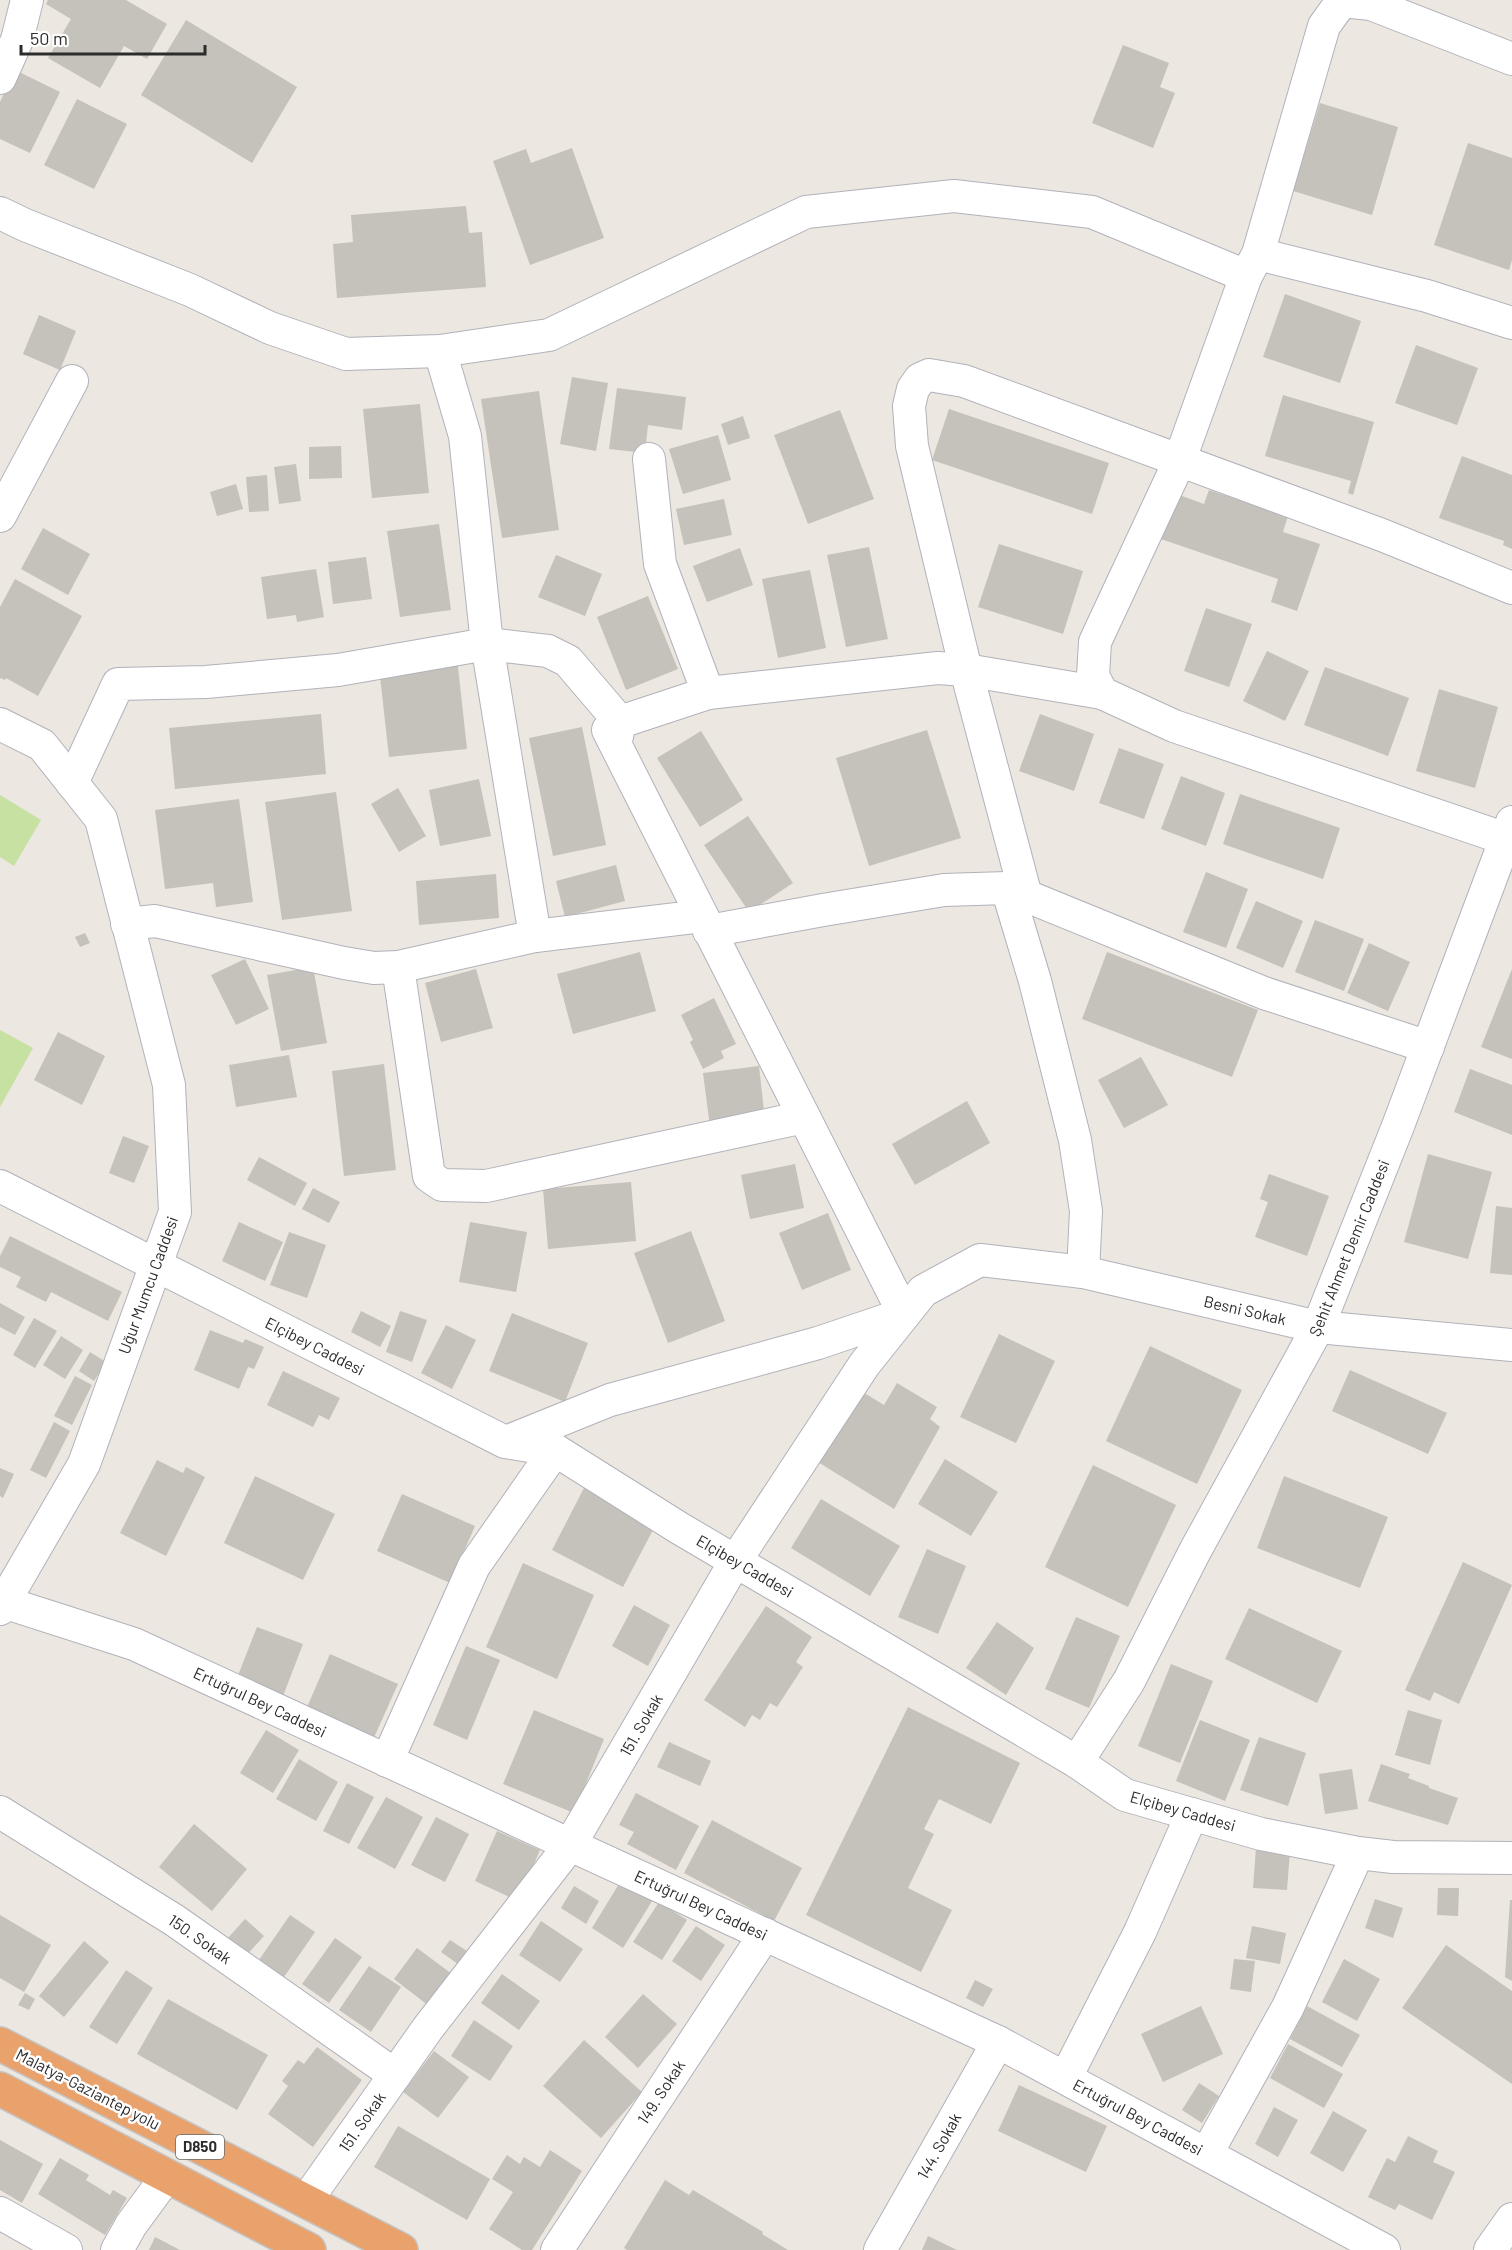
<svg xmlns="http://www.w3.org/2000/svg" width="1512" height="2250" font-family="Barlow,sans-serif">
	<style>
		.pitch { fill: #c6e1a1 }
		.building { fill: #c5c1bb }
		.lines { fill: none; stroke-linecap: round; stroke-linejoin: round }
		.minor-casing { stroke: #b1b2ba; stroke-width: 34 }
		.highway-casing { stroke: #c4c4c4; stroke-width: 36 }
		.minor { stroke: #fff; stroke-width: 32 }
		.highway { stroke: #eaa26c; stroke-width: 33 }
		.labels { text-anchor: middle; stroke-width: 5; stroke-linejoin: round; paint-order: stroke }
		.shield { fill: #fff; stroke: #6b6b6b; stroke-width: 1.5 }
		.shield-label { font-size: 15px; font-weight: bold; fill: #2c2c2c }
		.street-label { font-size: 16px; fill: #2c2c2c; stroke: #fff }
	</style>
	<rect width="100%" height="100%" fill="#ece7e0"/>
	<g class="pitch">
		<polygon points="0,795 41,820 14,866 0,857"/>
		<polygon points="0,1030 33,1048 0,1107"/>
	</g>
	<g class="building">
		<polygon points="48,0 126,0 167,24 147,59 124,46 100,88 48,58 71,19 46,4"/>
		<polygon points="186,20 297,87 252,163 141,95"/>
		<polygon points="1123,45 1169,63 1160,87 1175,93 1153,148 1092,123"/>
		<polygon points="15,70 60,92 30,153 0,139 0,102"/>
		<polygon points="77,99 127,124 94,189 44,165"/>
		<polygon points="1320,103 1398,127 1372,215 1293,191"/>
		<polygon points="1468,143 1512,158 1512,260 1509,270 1434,245"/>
		<polygon points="572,148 604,238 530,265 493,161 526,149 531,163"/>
		<polygon points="466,206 469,233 482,232 486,287 337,298 333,244 353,242 351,215"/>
		<polygon points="1285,294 1361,321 1340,383 1263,357"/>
		<polygon points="39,315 76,331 60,370 23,354"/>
		<polygon points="1416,345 1478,368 1457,425 1395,403"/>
		<polygon points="572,377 608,383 596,451 560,444"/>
		<polygon points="617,388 686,397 682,430 648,425 645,453 609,449"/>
		<polygon points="539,391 559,530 502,538 481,399"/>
		<polygon points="1283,395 1374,422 1353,495 1348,493 1351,481 1265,456"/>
		<polygon points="420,404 429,493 372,498 363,409"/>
		<polygon points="949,409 1109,463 1092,514 932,460"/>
		<polygon points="840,410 874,499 808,524 774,435"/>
		<polygon points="743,416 750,438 728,445 721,424"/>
		<polygon points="718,435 731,480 683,494 669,449"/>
		<polygon points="341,446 342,478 309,479 309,447"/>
		<polygon points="1462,456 1512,475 1512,549 1503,545 1504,541 1439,518"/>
		<polygon points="296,464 301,501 279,504 274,467"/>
		<polygon points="267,475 269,511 249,512 246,477"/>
		<polygon points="236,484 243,509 217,516 210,492"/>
		<polygon points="1209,490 1288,516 1283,532 1320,544 1297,611 1271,602 1278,579 1155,537 1171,492 1204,504"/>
		<polygon points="724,499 732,535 684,545 676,509"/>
		<polygon points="439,524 451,610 400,617 387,531"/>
		<polygon points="43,528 90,554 68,595 21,569"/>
		<polygon points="999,544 1083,571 1063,634 978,607"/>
		<polygon points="869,547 888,639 846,647 827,555"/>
		<polygon points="740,548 753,585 707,602 693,566"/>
		<polygon points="556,555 602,574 585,616 538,597"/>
		<polygon points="366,557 372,599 333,604 328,562"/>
		<polygon points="316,569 324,617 297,622 296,615 267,619 261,577"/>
		<polygon points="810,570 826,648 778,658 762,579"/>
		<polygon points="15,579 82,616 38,696 6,678 5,680 0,678 0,607"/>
		<polygon points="648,596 678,669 626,690 597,617"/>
		<polygon points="1206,608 1252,624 1229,687 1184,671"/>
		<polygon points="1267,651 1309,671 1285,721 1243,701"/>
		<polygon points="457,658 467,749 389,757 379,667"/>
		<polygon points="1325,667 1409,698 1388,756 1304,725"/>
		<polygon points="1439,689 1498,707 1475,788 1416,771"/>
		<polygon points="321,714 326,774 175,789 169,728"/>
		<polygon points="1040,714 1094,734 1074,791 1019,771"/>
		<polygon points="582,727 606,845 553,856 529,738"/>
		<polygon points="927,730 961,838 869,866 836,758"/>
		<polygon points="701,731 743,800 700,827 657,758"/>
		<polygon points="1119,748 1164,764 1144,819 1099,803"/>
		<polygon points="1181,776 1225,793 1206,846 1161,829"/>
		<polygon points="479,779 491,836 440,846 429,790"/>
		<polygon points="398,788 426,836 399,852 371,804"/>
		<polygon points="336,792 352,911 282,920 265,802"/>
		<polygon points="1240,794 1340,828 1323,879 1223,844"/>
		<polygon points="239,799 253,902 216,907 213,883 165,889 155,810"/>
		<polygon points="748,816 793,883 749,912 704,845"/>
		<polygon points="616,865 625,901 565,917 556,881"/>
		<polygon points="1206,872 1248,889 1226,948 1183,932"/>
		<polygon points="496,874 499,918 419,925 416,881"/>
		<polygon points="1256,901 1303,921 1283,968 1236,948"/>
		<polygon points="1315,920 1364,939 1344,991 1295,972"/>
		<polygon points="85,933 90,943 80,947 75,937"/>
		<polygon points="1369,943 1410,962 1388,1011 1347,993"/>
		<polygon points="640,952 656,1011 573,1034 557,974"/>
		<polygon points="1107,952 1258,1010 1232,1077 1082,1019"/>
		<polygon points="245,959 269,1009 236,1025 211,975"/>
		<polygon points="313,967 327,1043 281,1051 267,975"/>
		<polygon points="476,969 493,1028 441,1042 425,983"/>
		<polygon points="1512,969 1512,1059 1481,1047"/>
		<polygon points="714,998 736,1044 721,1051 724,1058 703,1069 690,1042 693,1040 681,1015"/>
		<polygon points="58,1032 105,1056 82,1105 34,1080"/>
		<polygon points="289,1055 297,1097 236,1107 229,1065"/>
		<polygon points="1141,1057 1168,1105 1124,1128 1098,1080"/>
		<polygon points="384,1064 396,1170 344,1176 332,1071"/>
		<polygon points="759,1066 765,1120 710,1127 703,1073"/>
		<polygon points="1470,1069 1512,1085 1512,1135 1454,1112"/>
		<polygon points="967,1101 990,1143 915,1185 892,1144"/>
		<polygon points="123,1136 149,1146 134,1183 109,1173"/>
		<polygon points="1428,1154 1492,1172 1468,1259 1404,1242"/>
		<polygon points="259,1157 307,1183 295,1206 247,1180"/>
		<polygon points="795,1164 804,1208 750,1219 741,1175"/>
		<polygon points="1269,1174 1329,1196 1307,1256 1255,1237 1268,1202 1260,1199"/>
		<polygon points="631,1182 636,1241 548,1249 543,1189"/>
		<polygon points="313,1188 340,1202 329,1223 302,1209"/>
		<polygon points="1496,1206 1512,1208 1512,1275 1490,1273"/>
		<polygon points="828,1213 851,1270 802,1290 779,1233"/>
		<polygon points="239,1222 283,1242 265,1281 222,1261"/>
		<polygon points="470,1222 527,1232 516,1292 459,1282"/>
		<polygon points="691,1231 725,1321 668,1343 634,1253"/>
		<polygon points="289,1232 326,1245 307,1298 270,1285"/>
		<polygon points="10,1236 122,1292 108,1321 51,1292 46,1302 16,1287 21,1277 0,1267 0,1256"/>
		<polygon points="0,1303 25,1317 15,1335 0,1327"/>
		<polygon points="361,1311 391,1326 380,1347 351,1332"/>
		<polygon points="400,1311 427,1320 412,1362 386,1352"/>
		<polygon points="512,1313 588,1343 565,1402 489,1371"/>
		<polygon points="34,1318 57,1331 35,1368 13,1355"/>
		<polygon points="446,1325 476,1340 452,1389 421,1373"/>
		<polygon points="210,1330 243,1343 245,1339 264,1347 254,1369 248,1367 239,1389 194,1370"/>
		<polygon points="999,1334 1055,1361 1016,1443 960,1417"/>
		<polygon points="61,1336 83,1350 65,1379 43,1365"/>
		<polygon points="1150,1346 1242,1390 1197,1484 1106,1441"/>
		<polygon points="90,1352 106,1362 94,1381 79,1371"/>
		<polygon points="1350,1370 1447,1413 1428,1454 1332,1411"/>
		<polygon points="283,1371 340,1398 329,1420 319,1415 313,1427 267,1405"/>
		<polygon points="75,1376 92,1385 72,1425 54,1416"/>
		<polygon points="897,1383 937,1407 930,1419 940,1427 894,1509 813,1459 856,1388 884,1405"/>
		<polygon points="54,1422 70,1431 46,1478 30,1470"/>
		<polygon points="945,1459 998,1492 971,1536 918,1504"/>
		<polygon points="157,1460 183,1473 186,1467 205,1477 166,1556 120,1533"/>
		<polygon points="1093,1465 1176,1505 1128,1607 1045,1567"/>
		<polygon points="0,1468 14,1474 3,1498 0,1496"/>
		<polygon points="255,1476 335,1514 303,1580 224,1543"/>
		<polygon points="1284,1476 1388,1517 1360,1588 1257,1548"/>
		<polygon points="584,1488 655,1526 623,1587 552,1550"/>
		<polygon points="402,1494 475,1526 450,1583 377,1551"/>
		<polygon points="821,1499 900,1546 870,1596 791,1548"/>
		<polygon points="927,1549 966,1566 938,1634 898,1617"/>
		<polygon points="1463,1562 1512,1585 1459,1704 1434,1692 1430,1701 1405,1690"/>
		<polygon points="523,1563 594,1595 557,1679 486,1647"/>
		<polygon points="634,1605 670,1625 648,1666 612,1646"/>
		<polygon points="766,1606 812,1637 796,1662 803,1667 777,1707 770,1703 760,1720 752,1715 745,1727 704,1700"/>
		<polygon points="1249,1608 1342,1651 1317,1703 1225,1659"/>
		<polygon points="1076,1617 1120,1636 1089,1708 1045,1689"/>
		<polygon points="997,1622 1034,1648 1006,1695 966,1668"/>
		<polygon points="257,1627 303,1644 283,1696 237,1678"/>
		<polygon points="466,1646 500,1660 467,1740 433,1725"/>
		<polygon points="330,1654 398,1684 372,1742 305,1712"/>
		<polygon points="1171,1664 1213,1681 1180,1763 1138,1746"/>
		<polygon points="908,1707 1020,1763 991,1824 939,1799 924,1829 934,1834 908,1888 952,1910 921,1972 806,1915"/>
		<polygon points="534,1710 604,1739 574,1813 503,1784"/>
		<polygon points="1408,1710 1442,1720 1430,1765 1395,1755"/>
		<polygon points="1200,1720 1250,1740 1225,1801 1176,1781"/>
		<polygon points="266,1730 299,1750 273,1793 240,1773"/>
		<polygon points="1259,1737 1306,1753 1288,1806 1240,1790"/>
		<polygon points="669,1742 711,1761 700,1786 657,1767"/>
		<polygon points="299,1759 338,1782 316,1821 276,1799"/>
		<polygon points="1381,1764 1410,1774 1408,1778 1429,1786 1429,1788 1458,1798 1448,1825 1368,1801"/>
		<polygon points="1352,1769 1358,1809 1325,1814 1319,1774"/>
		<polygon points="347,1783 374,1797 349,1844 323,1831"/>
		<polygon points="636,1793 699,1826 676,1870 627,1844 634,1832 619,1825"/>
		<polygon points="386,1797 423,1817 395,1869 357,1848"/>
		<polygon points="436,1817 469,1834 445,1882 411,1865"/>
		<polygon points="712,1820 802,1868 774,1921 684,1873"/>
		<polygon points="194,1824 247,1869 212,1911 159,1867"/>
		<polygon points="497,1831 540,1850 518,1901 475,1881"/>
		<polygon points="1256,1848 1290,1851 1287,1890 1253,1888"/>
		<polygon points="622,1879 654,1898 623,1948 592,1928"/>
		<polygon points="574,1886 599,1901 586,1924 561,1908"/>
		<polygon points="1438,1888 1459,1888 1458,1916 1437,1915"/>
		<polygon points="1375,1899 1403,1908 1393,1938 1365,1928"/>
		<polygon points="1510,1900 1512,1900 1512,1981 1505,1977"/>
		<polygon points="659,1902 687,1920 662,1960 633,1942"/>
		<polygon points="0,1915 51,1945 24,1992 0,1978"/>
		<polygon points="290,1915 315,1932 284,1977 259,1960"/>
		<polygon points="245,1919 264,1936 245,1957 226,1940"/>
		<polygon points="541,1921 583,1949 560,1982 519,1955"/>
		<polygon points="696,1926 725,1945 701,1981 672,1961"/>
		<polygon points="1252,1926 1286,1933 1280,1964 1246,1958"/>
		<polygon points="335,1938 362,1957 329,2003 302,1984"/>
		<polygon points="450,1940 467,1951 458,1964 441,1952"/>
		<polygon points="84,1941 109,1962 64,2017 39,1996"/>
		<polygon points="1446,1945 1512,1991 1512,2084 1402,2008"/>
		<polygon points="417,1948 452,1974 429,2006 394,1979"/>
		<polygon points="1234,1959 1255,1961 1251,1992 1230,1989"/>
		<polygon points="1344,1959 1380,1979 1357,2021 1322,2002"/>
		<polygon points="369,1966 401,1987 371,2032 339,2010"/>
		<polygon points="126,1970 153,1988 117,2044 89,2027"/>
		<polygon points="502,1974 540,2001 519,2030 481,2003"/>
		<polygon points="975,1980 993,1989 983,2007 966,1998"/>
		<polygon points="25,1993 35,1999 29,2010 18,2005"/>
		<polygon points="643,1994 677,2024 638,2068 605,2037"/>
		<polygon points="168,1999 268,2055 237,2110 137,2054"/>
		<polygon points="1201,2006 1223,2054 1163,2082 1141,2034"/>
		<polygon points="1307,2006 1360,2035 1342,2067 1290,2039"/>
		<polygon points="474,2020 513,2046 490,2081 451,2056"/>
		<polygon points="584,2040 642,2092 601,2138 543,2086"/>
		<polygon points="1288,2044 1343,2074 1324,2108 1270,2078"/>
		<polygon points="317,2047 362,2080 313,2147 268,2114 288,2086 282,2081 298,2060 304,2064"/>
		<polygon points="434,2051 469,2077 438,2118 403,2092"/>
		<polygon points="1199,2083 1219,2096 1202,2123 1182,2110"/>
		<polygon points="1019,2085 1107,2126 1086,2172 998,2131"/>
		<polygon points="1274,2107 1298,2120 1278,2157 1255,2144"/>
		<polygon points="1333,2111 1367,2130 1343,2172 1310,2153"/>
		<polygon points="398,2126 490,2179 467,2220 374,2167"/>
		<polygon points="1408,2136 1438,2151 1433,2162 1455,2172 1432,2220 1399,2204 1395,2210 1368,2197 1387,2158 1395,2162"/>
		<polygon points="0,2140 43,2164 22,2203 0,2190"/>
		<polygon points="550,2150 582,2171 532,2250 522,2250 489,2229 513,2192 492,2179 507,2155 520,2164 524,2157 540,2167"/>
		<polygon points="60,2158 89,2175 86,2180 110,2195 113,2190 127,2198 105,2235 38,2194"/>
		<polygon points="665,2180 689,2195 693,2190 763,2232 762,2234 788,2250 627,2250 624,2248"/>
		<polygon points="928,2236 957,2250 922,2250"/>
		<polygon points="155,2237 180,2250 149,2250"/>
	</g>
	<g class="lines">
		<g class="minor-casing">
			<g id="minor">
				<polyline points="1512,59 1371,4 1342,1 1324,26 1258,254 1246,276 1179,462 1095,642 1093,676 1102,693 1174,726 1512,841"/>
				<polyline points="0,78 17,40 27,0"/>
				<polyline points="0,213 25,225 190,290 270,328 346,354 440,351 549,335 806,212 954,196 1092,212 1246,276"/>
				<polyline points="1258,254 1427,296 1512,323"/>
				<polyline points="440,351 465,436 487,644 535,936"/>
				<polyline points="649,459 660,564 708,693"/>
				<polyline points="0,516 72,381"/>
				<polyline points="0,724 42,745 101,819 169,1085 175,1212 84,1464 0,1609"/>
				<polyline points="72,783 118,684 206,682 338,670 487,644 548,651 568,661 620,722 616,741"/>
				<polyline points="1007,888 1035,981 1075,1140 1086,1211 1083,1272"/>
				<polyline points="1026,896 966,670 912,446 909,406 913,389 920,379 929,375 964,381 1382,535 1512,588"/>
				<polyline points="127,924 155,921 344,963 374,968 398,967 535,936 702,916"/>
				<polyline points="709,931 823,910 944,890 1007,888 1264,993 1428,1047"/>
				<polyline points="398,967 429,1176 442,1185 486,1186 804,1117"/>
				<polyline points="0,1186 505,1442 555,1450 679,1528 1077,1762 1125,1795 1261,1834 1358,1853 1393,1857 1512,1858"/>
				<polyline points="506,1442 610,1400 818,1343 904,1314 608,730 620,722 708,693 938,668 966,670 1102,693"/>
				<polyline points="0,1601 134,1644 998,2042 1384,2250"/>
				<polyline points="387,1761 474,1566 555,1450"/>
				<polyline points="1077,1762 1129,1681 1195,1551 1318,1327 1398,1126 1512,822"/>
				<polyline points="0,1812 174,1920 395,2075"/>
				<polyline points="1066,2077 1140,1932 1192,1814"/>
				<polyline points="1207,2153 1288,2007 1358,1853"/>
				<polyline points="306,2201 428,2028 570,1845 736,1560 864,1365 923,1291 980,1260 1083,1272 1318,1327 1512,1345"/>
				<polyline points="0,2213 66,2250"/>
				<polyline points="117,2250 131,2225 167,2176"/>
				<polyline points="557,2250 765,1934"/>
				<polyline points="880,2250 998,2042"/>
				<polyline points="1490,2250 1512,2219"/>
			</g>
		</g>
		<g class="highway-casing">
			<g id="highway">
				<polyline points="0,2044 401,2250"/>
				<polyline points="0,2089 309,2250"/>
			</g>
		</g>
		<use href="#minor" class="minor"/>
		<use href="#highway" class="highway"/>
	</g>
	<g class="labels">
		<rect class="shield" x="176" y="2135" width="48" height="24" rx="4.5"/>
		<g class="shield-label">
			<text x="200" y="2152">D850</text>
		</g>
		<g class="street-label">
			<text transform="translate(1349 1248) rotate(-68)" y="6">Şehit Ahmet Demir Caddesi</text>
			<text transform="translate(148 1285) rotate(-70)" y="6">Uğur Mumcu Caddesi</text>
			<text transform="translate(1245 1310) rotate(13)" y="6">Besni Sokak</text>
			<text transform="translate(315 1346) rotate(27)" y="6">Elçibey Caddesi</text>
			<text transform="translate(745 1566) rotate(30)" y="6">Elçibey Caddesi</text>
			<text transform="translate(260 1702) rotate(25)" y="6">Ertuğrul Bey Caddesi</text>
			<text transform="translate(641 1725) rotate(-60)" y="6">151. Sokak</text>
			<text transform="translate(1183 1811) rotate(16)" y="6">Elçibey Caddesi</text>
			<text transform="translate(701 1905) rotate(25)" y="6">Ertuğrul Bey Caddesi</text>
			<text transform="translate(200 1939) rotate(35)" y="6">150. Sokak</text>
			<text transform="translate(88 2089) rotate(27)" y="6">Malatya-Gaziantep yolu</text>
			<text transform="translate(661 2092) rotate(-57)" y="6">149. Sokak</text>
			<text transform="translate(1138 2117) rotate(28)" y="6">Ertuğrul Bey Caddesi</text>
			<text transform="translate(362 2122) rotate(-55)" y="6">151. Sokak</text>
			<text transform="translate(939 2146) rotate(-61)" y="6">144. Sokak</text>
		</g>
	</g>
	<path d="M21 45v9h184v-9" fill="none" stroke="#2c2c2c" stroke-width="3"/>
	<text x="30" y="45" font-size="18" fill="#2c2c2c" stroke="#ffffff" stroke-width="4.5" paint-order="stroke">50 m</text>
</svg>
